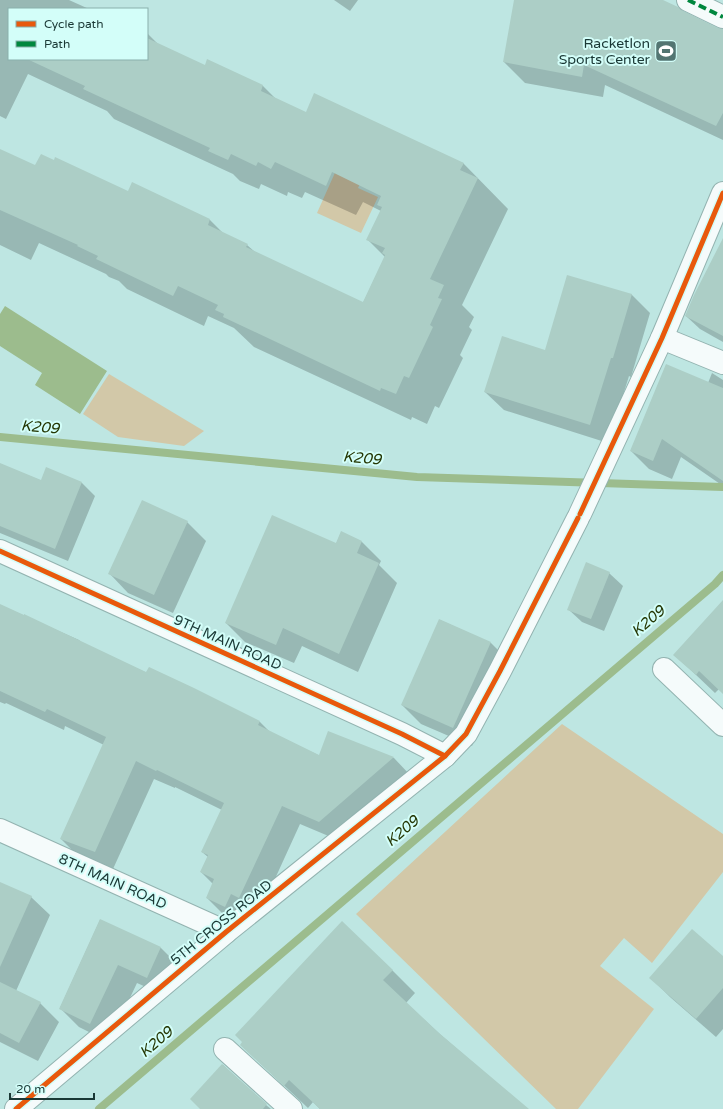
<svg xmlns="http://www.w3.org/2000/svg" width="723" height="1109" font-family="'Varela Round',sans-serif">
	<style>
		.green { fill: #d2c8a8 }
		.water { fill: #9cbc8d }
		.shadow { fill: #0003 }
		.lines { fill: none; stroke-linecap: round; stroke-linejoin: round }
		.stream { stroke: #9cbc8d; stroke-width: 8 }
		.building { fill: #accec6 }
		.minor-casing { stroke: #93b3b0; stroke-width: 24 }
		.minor { stroke: #f5fbfb; stroke-width: 22 }
		.quiet { stroke: #00873e; stroke-width: 4; stroke-dasharray: 8 4; stroke-linecap: butt }
		.cycleway-casing { stroke: #d3fef9; stroke-width: 8 }
		.cycleway { stroke: #e8590c; stroke-width: 5 }
		.labels { text-anchor: middle; stroke-width: 4; stroke-linejoin: round; paint-order: stroke }
		.poi-label { font-size: 14px; fill: #1a3835; stroke: #d3fef9; text-anchor: end }
		.street-label { font-size: 14px; fill: #1a3835; stroke: #d3fef9 }
		.water-label { font-size: 15px; font-style: italic; fill: #243603; stroke: #d3fef9 }
	</style>
	<rect width="100%" height="100%" fill="#bee6e2"/>
	<g class="green">
		<polygon points="342,157 367,169 358,188 378,197 361,233 317,213"/>
		<polygon points="109,374 204,431 184,446 118,437 83,414"/>
		<polygon points="562,724 723,834 723,872 652,963 624,938 600,966 654,1009 578,1109 556,1109 356,914"/>
	</g>
	<polygon class="water" points="5,306 107,371 80,414 35,385 42,373 0,346 0,314"/>
	<g class="shadow">
		<polygon points="0,0 69,0 89,9 9,9 9,59 147,59 147,33 158,44 205,66 208,61 263,86 276,99 306,113 463,163 508,209 462,305 474,317 469,327 472,330 460,355 463,358 439,408 435,406 427,424 412,417 411,420 254,347 234,328 208,316 204,326 127,289 119,281 109,277 106,274 39,243 31,260 0,245 0,150 36,167 129,193 133,184 210,220 223,233 247,245 255,252 363,303 385,257 368,240 381,211 363,202 356,215 305,192 302,198 288,192 287,196 261,184 259,189 240,181 233,174 114,119 107,111 28,74 6,119 0,116"/>
		<polygon points="334,0 358,0 350,11"/>
		<polygon points="515,0 661,0 717,29 723,30 723,140 605,85 603,97 525,83 504,62"/>
		<polygon points="723,245 723,342 700,329 686,316"/>
		<polygon points="631,294 650,313 631,377 629,376 608,443 504,410 485,392"/>
		<polygon points="712,373 723,380 723,486 681,457 672,479 649,469 631,451 708,383"/>
		<polygon points="0,464 42,481 82,483 95,496 68,561 0,533"/>
		<polygon points="187,522 206,541 173,613 128,593 110,574"/>
		<polygon points="341,533 362,542 381,561 379,565 397,583 358,672 302,646 294,663 245,642 226,623 336,544"/>
		<polygon points="609,573 623,586 604,631 582,622 568,609"/>
		<polygon points="723,602 723,693 719,689 715,693 675,655"/>
		<polygon points="0,605 79,640 82,643 147,673 260,722 270,732 320,756 329,733 394,758 411,776 338,840 300,824 258,916 244,925 225,916 207,898 213,884 201,872 208,857 202,852 222,810 175,787 175,788 154,779 113,869 79,857 61,839 104,745 65,726 64,730 6,703 5,704 0,702"/>
		<polygon points="440,620 491,643 510,662 472,746 421,724 402,705"/>
		<polygon points="0,883 31,897 50,915 16,991 40,1003 59,1022 38,1061 0,1042"/>
		<polygon points="100,920 161,948 180,967 166,996 137,983 109,1042 79,1027 60,1008"/>
		<polygon points="723,958 723,1029 716,1037 670,997 651,978"/>
		<polygon points="392,970 415,993 406,1003 442,1036 527,1109 320,1109 313,1102 308,1108 241,1045"/>
		<polygon points="223,1065 266,1105 271,1109 201,1109"/>
	</g>
	<g class="lines">
		<g class="stream">
			<polyline points="0,437 417,477 723,487"/>
			<polyline points="99,1109 715,584 723,575"/>
		</g>
	</g>
	<g class="building">
		<polygon points="514,0 663,0 678,7 683,11 718,28 723,29 723,113 716,126 584,65 582,77 503,62"/>
		<polygon points="147,38 205,65 207,59 263,85 261,91 306,112 314,93 464,163 460,170 478,178 430,279 444,285 438,298 442,299 430,325 433,327 409,378 404,376 396,394 381,388 380,391 223,317 224,314 215,310 218,305 178,286 173,296 96,259 98,256 77,246 78,245 0,210 0,149 35,165 41,154 54,160 55,157 128,191 132,182 210,219 208,225 248,244 246,247 363,302 385,255 382,253 385,248 366,240 382,207 377,205 381,196 332,172 326,186 275,162 271,169 258,162 256,166 231,154 228,160 208,151 210,148 83,89 85,86 27,59 147,59"/>
		<polygon points="723,238 723,336 685,316 694,295"/>
		<polygon points="567,275 632,294 613,358 611,358 590,425 484,392 502,336 545,350"/>
		<polygon points="666,364 723,388 723,481 662,439 653,461 630,451"/>
		<polygon points="0,463 41,480 46,467 82,482 55,549 0,526"/>
		<polygon points="142,500 188,521 154,595 108,574"/>
		<polygon points="272,515 336,543 341,531 362,541 357,553 379,563 339,654 283,628 276,645 225,623"/>
		<polygon points="586,562 610,572 591,619 567,610"/>
		<polygon points="723,600 723,694 699,671 696,675 673,655"/>
		<polygon points="0,604 24,615 24,614 146,672 149,667 194,688 260,721 258,725 319,755 328,731 394,757 319,822 282,806 239,898 231,894 225,907 206,898 214,879 200,872 208,855 201,852 224,803 157,770 156,771 136,761 95,852 60,839 106,737 47,709 45,712 0,691"/>
		<polygon points="439,619 491,642 453,728 401,705"/>
		<polygon points="0,882 32,896 0,967"/>
		<polygon points="100,919 161,947 147,978 118,965 90,1024 59,1009"/>
		<polygon points="342,921 393,970 383,980 439,1033 529,1109 320,1109 289,1080 284,1086 240,1045 242,1042 235,1035"/>
		<polygon points="692,929 723,956 723,988 696,1019 649,978"/>
		<polygon points="0,982 41,1002 19,1043 0,1033"/>
		<polygon points="222,1064 267,1104 263,1109 200,1109 190,1099"/>
	</g>
	<g class="lines">
		<g class="minor-casing">
			<g id="minor">
				<polyline points="688,0 723,17"/>
				<polyline points="662,338 723,363"/>
				<polyline points="580,514 662,338 723,193"/>
				<polyline points="0,551 402,734 445,756"/>
				<polyline points="664,669 723,725"/>
				<polyline points="0,830 226,932"/>
				<polyline points="225,1049 291,1109"/>
				<polyline points="16,1109 226,932 445,756 466,734 500,671 578,518"/>
			</g>
		</g>
		<use href="#minor" class="minor"/>
		<polyline class="quiet" points="688,0 723,17"/>
		<g class="cycleway-casing">
			<g id="cycleway">
				<polyline points="580,514 662,338 723,193"/>
				<polyline points="0,551 402,734 445,756"/>
				<polyline points="16,1109 226,932 445,756 466,734 500,671 578,518"/>
			</g>
		</g>
		<use href="#cycleway" class="cycleway"/>
	</g>
	<defs>
		<g id="stadium-square" transform="scale(1.15)"><rect x="-9" y="-9" width="18" height="18" rx="4" fill="#537572" stroke="#d3fef9"/><path d="M0-5a6.5 5 0 1 0 0 10a6.5 5 0 1 0 0-10ZM-3.5-1.8h7v3.6h-7Z" fill="#fff"/></g>
	</defs>
	<g fill-rule="evenodd">
		<use href="#stadium-square" x="666" y="51"/>
	</g>
	<g class="labels">
		<g class="poi-label">
			<text x="650" y="48">Racketlon<tspan x="650" dy="16">Sports Center</tspan></text>
		</g>
		<g class="street-label">
			<text transform="translate(228 642) rotate(24)" y="5">9TH MAIN ROAD</text>
			<text transform="translate(113 881) rotate(24)" y="5">8TH MAIN ROAD</text>
			<text transform="translate(221 922) rotate(-39)" y="5">5TH CROSS ROAD</text>
		</g>
		<g class="water-label">
			<text transform="translate(40 427) rotate(5)" y="5">K209</text>
			<text transform="translate(362 458) rotate(5)" y="5">K209</text>
			<text transform="translate(648 621) rotate(-41)" y="5">K209</text>
			<text transform="translate(402 831) rotate(-41)" y="5">K209</text>
			<text transform="translate(156 1042) rotate(-41)" y="5">K209</text>
		</g>
	</g>
	<rect x="8" y="8" width="140" height="52" fill="#d3fef9" stroke="#89afab"/>
	<rect x="16" y="21" width="20" height="6" fill="#e8590c" stroke="#89afab"/>
	<text x="44" y="28" font-size="12" fill="#1a3835">Cycle path</text>
	<rect x="16" y="41" width="20" height="6" fill="#00873e" stroke="#89afab"/>
	<text x="44" y="48" font-size="12" fill="#1a3835">Path</text>
	<path d="M10 1093v6h84v-6" fill="none" stroke="#1a3835" stroke-width="2"/>
	<text x="16" y="1093" font-size="12" fill="#1a3835" stroke="#d3fef9" stroke-width="3" paint-order="stroke">20 m</text>
</svg>
